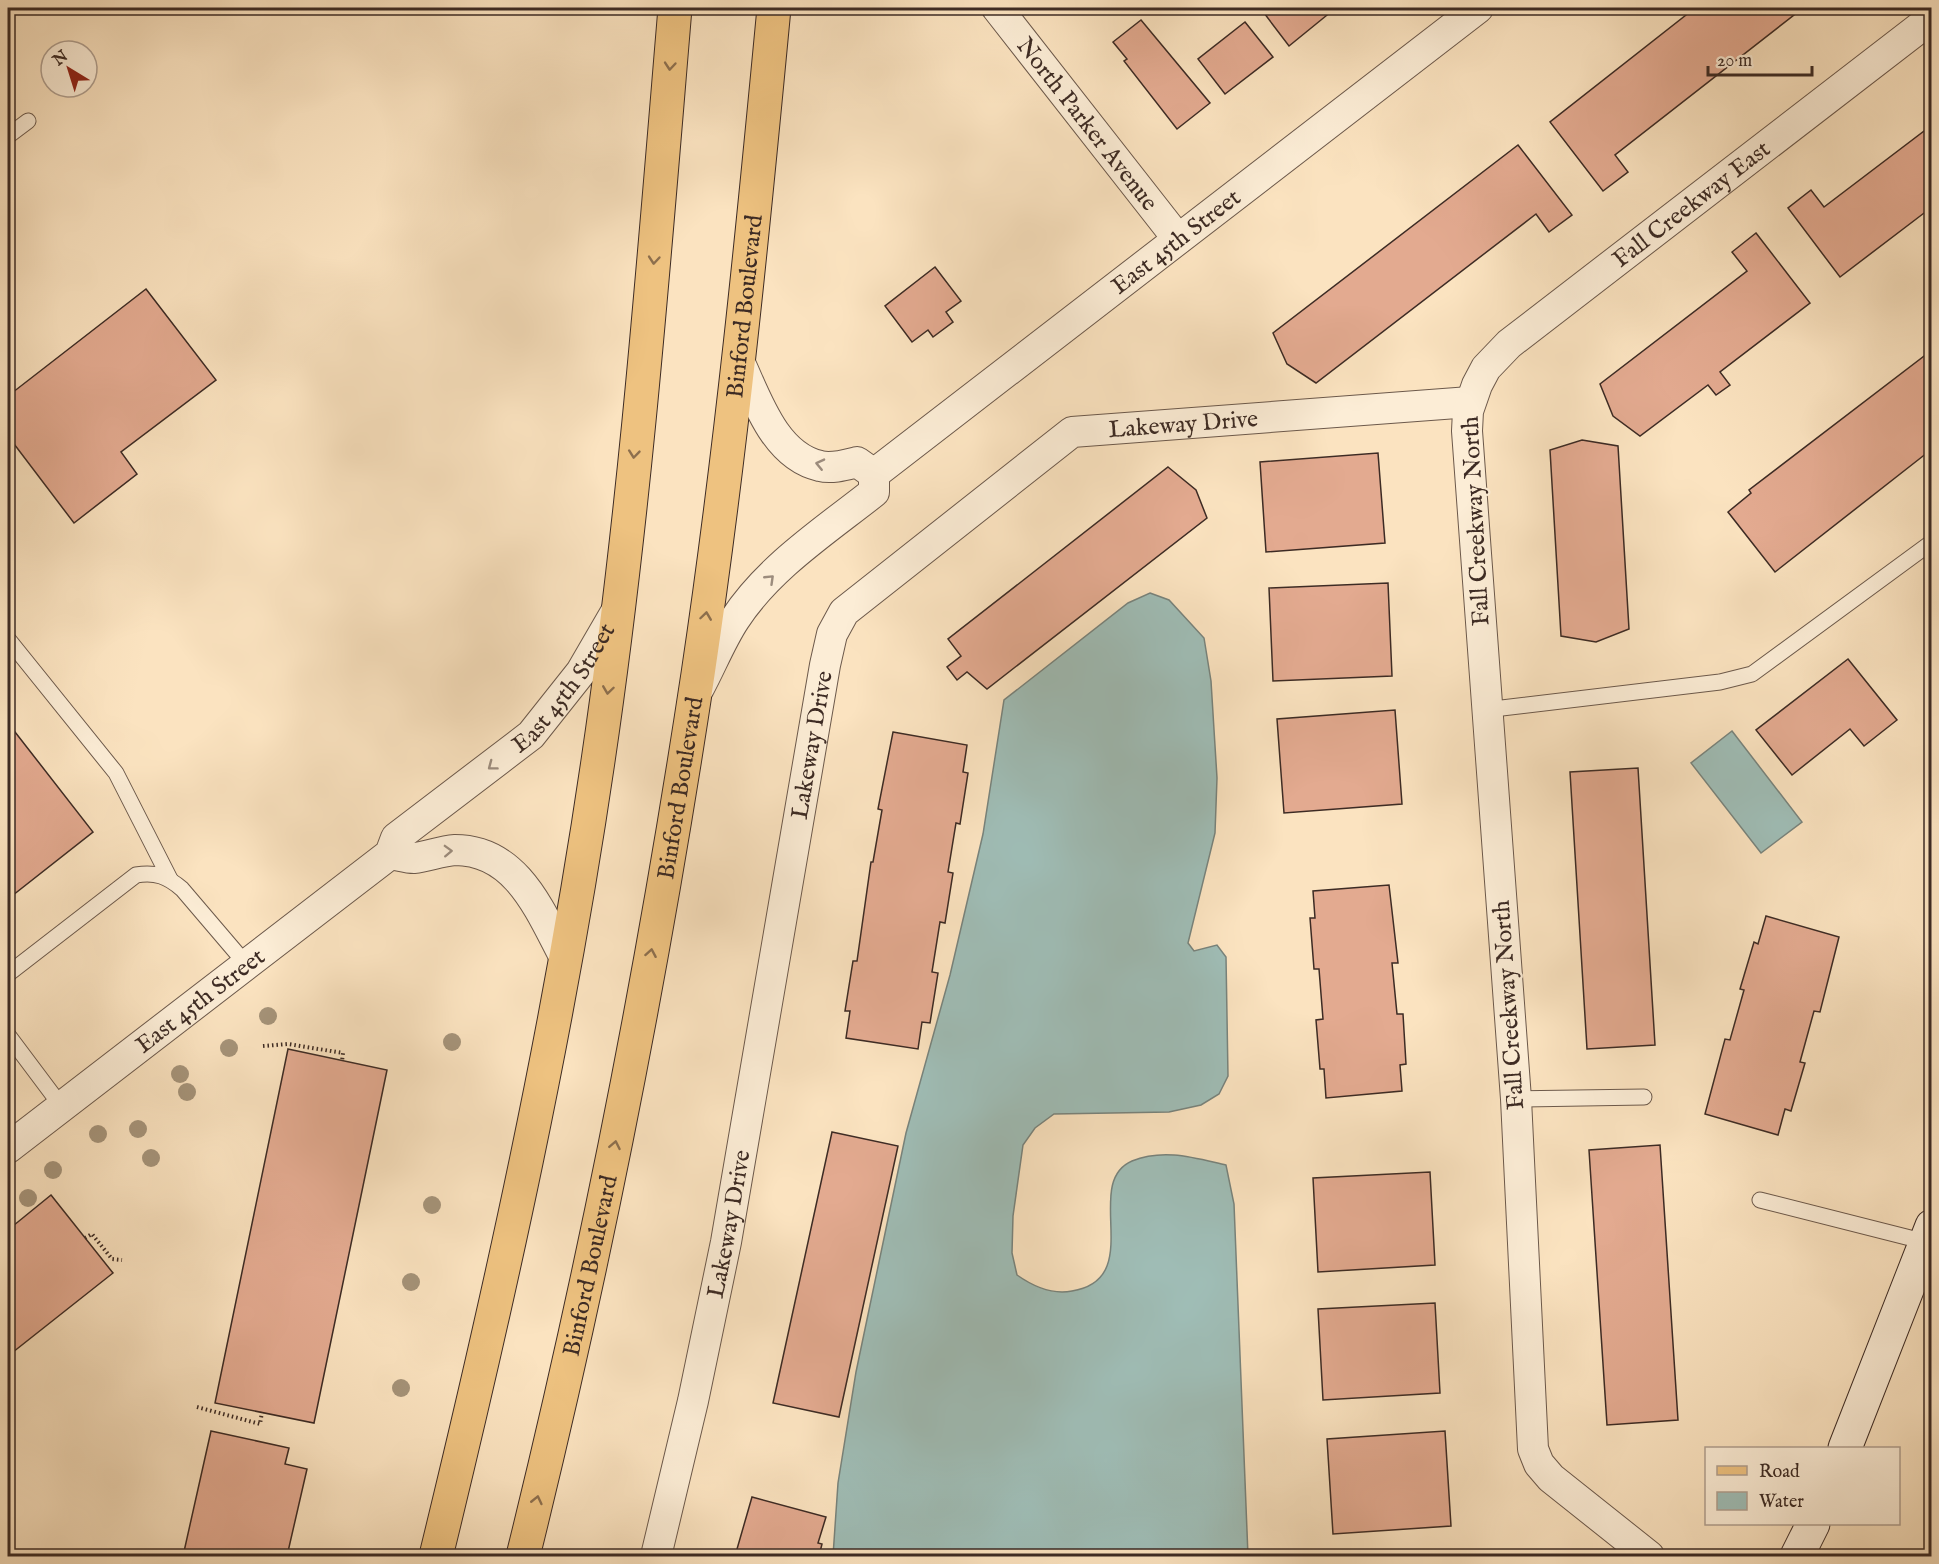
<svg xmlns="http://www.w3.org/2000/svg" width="1939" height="1564" font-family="'IM FELL English',serif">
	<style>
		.water { fill: #9fbdb6; stroke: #78837c; stroke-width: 1.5 }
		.building { fill: #e3aa90; stroke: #3d2b24; stroke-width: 1.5 }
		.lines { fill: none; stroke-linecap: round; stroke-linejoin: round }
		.lane-casing { stroke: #6c594b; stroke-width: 17 }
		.street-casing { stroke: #6c594b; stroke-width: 32 }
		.secondary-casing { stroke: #3d2b24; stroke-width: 35 }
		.primary-casing { stroke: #3d2b24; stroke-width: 35 }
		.path { stroke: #3d2b24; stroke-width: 4; stroke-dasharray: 1.5 3; stroke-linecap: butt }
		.lane { stroke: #fcedd6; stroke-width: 15 }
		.street { stroke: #fcedd6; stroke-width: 30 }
		.secondary { stroke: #fcedd6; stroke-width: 33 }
		.primary { stroke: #eec280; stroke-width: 33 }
		.tree { fill: #a59379 }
		.oneway { stroke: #8d6f4d }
		.oneway2 { stroke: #9c8c7d }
		.labels { text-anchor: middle; stroke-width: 4.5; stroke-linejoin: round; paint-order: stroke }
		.street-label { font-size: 24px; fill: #3d2b24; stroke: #fcedd6 }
	</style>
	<rect width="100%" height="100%" fill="#fbe3c0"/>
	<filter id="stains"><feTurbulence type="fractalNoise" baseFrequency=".00333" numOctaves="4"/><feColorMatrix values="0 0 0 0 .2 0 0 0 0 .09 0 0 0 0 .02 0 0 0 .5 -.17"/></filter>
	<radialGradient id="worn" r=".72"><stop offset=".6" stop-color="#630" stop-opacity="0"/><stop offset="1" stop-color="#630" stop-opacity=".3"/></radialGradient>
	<g class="water">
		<path d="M1150,593L1169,600L1204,638L1211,681L1217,778L1215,833L1188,943L1194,951L1217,945L1226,957L1228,1076L1219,1094L1201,1105L1169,1112L1054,1114L1035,1128L1023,1145L1013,1216L1012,1253L1017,1275C1034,1287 1052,1295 1072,1291C1147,1279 1081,1183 1132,1161C1164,1148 1195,1158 1226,1165L1234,1204L1248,1556H833L838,1483L856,1372L906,1133L950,975L983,834L1004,700L1128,603Z"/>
		<polygon points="1732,731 1802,822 1761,853 1691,763"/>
	</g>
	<g class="building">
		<polygon points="1271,8 1329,8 1332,11 1289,46 1264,13"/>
		<polygon points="1695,8 1803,8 1615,155 1628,172 1603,191 1550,122"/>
		<polygon points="1141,20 1210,103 1177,129 1124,61 1127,59 1113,42"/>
		<polygon points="1245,22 1273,57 1225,94 1198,59"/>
		<polygon points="1932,125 1932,207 1840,277 1788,208 1811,190 1824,207"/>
		<polygon points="1518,145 1572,215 1549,232 1536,214 1316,383 1287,364 1273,333"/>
		<polygon points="1756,233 1810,303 1720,372 1730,385 1716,395 1708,385 1640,436 1613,416 1600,384 1747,271 1732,252"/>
		<polygon points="935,267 961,301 946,312 953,322 933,337 928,330 912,342 885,306"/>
		<polygon points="146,289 216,380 121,452 137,474 74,523 8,436 8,396"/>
		<polygon points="1932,350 1932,449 1775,572 1728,512 1751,493 1749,490"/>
		<polygon points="1582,440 1618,446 1629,629 1596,642 1561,636 1550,450"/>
		<polygon points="1378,453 1385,543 1266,552 1260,462"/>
		<polygon points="1168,467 1196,490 1207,518 987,689 967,672 957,680 947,667 961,656 948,639"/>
		<polygon points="1388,583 1392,676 1273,681 1269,588"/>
		<polygon points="1848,659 1897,720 1864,746 1850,729 1792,775 1756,730"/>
		<polygon points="1395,710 1402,804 1284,813 1277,719"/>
		<polygon points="8,723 93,832 8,899"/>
		<polygon points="893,732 967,745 963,772 968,773 960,824 956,823 948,872 953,873 945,923 940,922 932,972 938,973 930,1023 922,1022 918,1049 846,1038 850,1011 845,1011 853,961 857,961 871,862 873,862 882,810 878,809"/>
		<polygon points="1638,768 1655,1045 1587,1049 1570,772"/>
		<polygon points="1389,885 1398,963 1392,963 1397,1014 1403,1014 1406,1064 1400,1065 1402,1091 1326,1098 1324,1069 1320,1069 1316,1020 1323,1019 1319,969 1314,969 1310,918 1315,918 1313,891"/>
		<polygon points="1766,916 1839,937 1820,1012 1814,1011 1800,1062 1805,1063 1791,1111 1785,1109 1778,1135 1705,1114 1725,1039 1730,1040 1744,990 1740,989 1754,942 1758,944"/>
		<polygon points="288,1049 387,1070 314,1423 215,1403"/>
		<polygon points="832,1132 898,1146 839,1417 773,1403"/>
		<polygon points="1660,1145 1678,1420 1607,1425 1589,1150"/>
		<polygon points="1430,1172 1435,1265 1318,1272 1313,1178"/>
		<polygon points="51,1195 113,1273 8,1356 8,1230"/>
		<polygon points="1435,1303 1440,1393 1323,1400 1318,1309"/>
		<polygon points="211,1431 289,1448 285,1464 307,1469 287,1556 183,1556"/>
		<polygon points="1445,1431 1451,1526 1333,1534 1327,1439"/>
		<polygon points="752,1497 826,1517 818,1543 822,1544 819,1556 735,1556"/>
	</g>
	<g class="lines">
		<g class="lane-casing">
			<g id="lane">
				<polyline points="8,136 28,121"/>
				<polyline points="8,639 116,773 170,879"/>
				<polyline points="1485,710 1720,682 1752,674 1932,542"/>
				<path d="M8,974L136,875C156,872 167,876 182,889L246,964"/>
				<polyline points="8,1035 62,1107"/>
				<polyline points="1516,1099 1644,1097"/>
				<polyline points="1760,1200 1926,1242"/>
			</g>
		</g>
		<g class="street-casing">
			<g id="street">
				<path id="s1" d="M997,8L1178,239"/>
				<path d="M739,361C756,397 774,456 820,466C832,469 845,465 857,462L874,474"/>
				<path id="s2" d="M874,474L1478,8"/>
				<path d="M699,688C711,666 721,640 735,619C769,567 826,530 874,492V474"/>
				<path d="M390,854C398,855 406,858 414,858C427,857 440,851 455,850C517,850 540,911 565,958"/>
				<path id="s3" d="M8,1148L390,854L396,838L531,735L581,672L617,610"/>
				<path id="s4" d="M656,1556L693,1401L726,1242L825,665L832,634L844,612L1072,432L1470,402"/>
				<path id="s5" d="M1649,1556L1551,1478L1539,1464L1533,1449L1516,1099L1467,431L1468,411L1477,385L1486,368L1509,344L1932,18"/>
			</g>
		</g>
		<g class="secondary-casing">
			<g id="secondary">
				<polyline points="1845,1448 1932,1226"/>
				<polyline points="1797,1556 1813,1524"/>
			</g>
		</g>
		<g class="primary-casing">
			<g id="primary">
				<path d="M436,1556C500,1294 559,1028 598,761C635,511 654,259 675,8"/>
				<path id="s6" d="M523,1556C595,1265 653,971 698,674C731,453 753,230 774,8"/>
			</g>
		</g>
		<g class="path">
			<polyline points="263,1046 288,1044 343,1053 342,1061"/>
			<polyline points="85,1238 92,1234 112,1259 122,1260"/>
			<polyline points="197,1407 260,1424 262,1412"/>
			<polyline points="8,1439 12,1445"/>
		</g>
		<use href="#lane" class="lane"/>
		<use href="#street" class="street"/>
		<use href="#secondary" class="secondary"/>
		<use href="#primary" class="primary"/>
	</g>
	<g class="tree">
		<circle cx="268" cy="1016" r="9"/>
		<circle cx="452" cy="1042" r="9"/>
		<circle cx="229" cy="1048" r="9"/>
		<circle cx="180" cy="1074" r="9"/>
		<circle cx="187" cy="1092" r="9"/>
		<circle cx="138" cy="1129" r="9"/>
		<circle cx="98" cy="1134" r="9"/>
		<circle cx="151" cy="1158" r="9"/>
		<circle cx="53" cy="1170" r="9"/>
		<circle cx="28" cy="1198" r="9"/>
		<circle cx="432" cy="1205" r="9"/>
		<circle cx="411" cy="1282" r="9"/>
		<circle cx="401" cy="1388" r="9"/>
	</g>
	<defs><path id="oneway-chevron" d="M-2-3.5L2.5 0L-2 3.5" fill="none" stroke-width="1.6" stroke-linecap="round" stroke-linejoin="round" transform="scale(1.5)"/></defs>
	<g class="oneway">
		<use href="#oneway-chevron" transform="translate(670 66) rotate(95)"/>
		<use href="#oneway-chevron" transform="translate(654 260) rotate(95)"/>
		<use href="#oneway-chevron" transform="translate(634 454) rotate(96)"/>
		<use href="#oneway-chevron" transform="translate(706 616) rotate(-82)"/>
		<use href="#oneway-chevron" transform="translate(608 690) rotate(98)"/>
		<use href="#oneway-chevron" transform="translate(651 953) rotate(-80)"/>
		<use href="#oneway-chevron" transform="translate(615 1145) rotate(-79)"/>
		<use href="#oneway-chevron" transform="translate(537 1500) rotate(-77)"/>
	</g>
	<g class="oneway2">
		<use href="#oneway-chevron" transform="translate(820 464) rotate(-167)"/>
		<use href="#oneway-chevron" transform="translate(770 579) rotate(-44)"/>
		<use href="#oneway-chevron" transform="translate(492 766) rotate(143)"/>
		<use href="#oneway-chevron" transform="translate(448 851) rotate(-2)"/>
	</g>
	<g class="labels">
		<g class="street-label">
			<text dy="8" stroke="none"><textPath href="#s1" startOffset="147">North Parker Avenue</textPath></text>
			<text dy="8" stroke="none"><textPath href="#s5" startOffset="1510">Fall Creekway East</textPath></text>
			<text dy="8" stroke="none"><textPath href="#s2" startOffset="381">East 45th Street</textPath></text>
			<text dy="8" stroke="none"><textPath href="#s6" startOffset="1270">Binford Boulevard</textPath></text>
			<text dy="8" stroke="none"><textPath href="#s4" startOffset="1366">Lakeway Drive</textPath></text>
			<text transform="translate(1475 521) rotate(-93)" y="8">Fall Creekway North</text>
			<text dy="8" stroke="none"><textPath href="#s3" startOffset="726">East 45th Street</textPath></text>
			<text dy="8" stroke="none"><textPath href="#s4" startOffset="826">Lakeway Drive</textPath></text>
			<text dy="8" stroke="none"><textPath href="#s6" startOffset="784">Binford Boulevard</textPath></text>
			<text dy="8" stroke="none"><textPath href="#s3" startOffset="242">East 45th Street</textPath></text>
			<text transform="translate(1508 1005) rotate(-94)" y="8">Fall Creekway North</text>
			<text dy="8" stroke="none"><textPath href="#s4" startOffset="340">Lakeway Drive</textPath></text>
			<text dy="8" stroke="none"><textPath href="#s6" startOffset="298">Binford Boulevard</textPath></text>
		</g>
	</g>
	<rect width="1939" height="1564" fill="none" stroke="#fbe3c0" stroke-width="30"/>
	<rect x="9" y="9" width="1921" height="1546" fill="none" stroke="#3d2b24" stroke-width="3"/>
	<rect x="15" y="15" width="1909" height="1534" fill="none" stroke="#3d2b24" stroke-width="1.5"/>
	<rect x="1705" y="1447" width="195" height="78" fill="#fcedd6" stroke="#b09f8f" stroke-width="1.5"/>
	<rect x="1717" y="1466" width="30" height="9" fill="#eec280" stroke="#b09f8f" stroke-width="1.5"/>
	<text x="1759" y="1477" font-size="18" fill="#3d2b24">Road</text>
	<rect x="1717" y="1492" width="30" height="18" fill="#9fbdb6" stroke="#b09f8f" stroke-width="1.5"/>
	<text x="1759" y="1507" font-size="18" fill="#3d2b24">Water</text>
	<g transform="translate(69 69) rotate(322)"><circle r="28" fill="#fcedd6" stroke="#b09f8f" stroke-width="1.5"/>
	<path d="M0-4.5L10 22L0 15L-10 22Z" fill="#8f2418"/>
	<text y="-9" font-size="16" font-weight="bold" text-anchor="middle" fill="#3d2b24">N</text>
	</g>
	<path d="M1708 66v9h104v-9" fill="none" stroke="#3d2b24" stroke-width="3"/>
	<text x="1717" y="66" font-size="18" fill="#3d2b24" stroke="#fcedd6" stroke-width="4.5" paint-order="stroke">20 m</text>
	<rect width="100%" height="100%" filter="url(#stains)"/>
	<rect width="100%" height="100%" fill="url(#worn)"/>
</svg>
